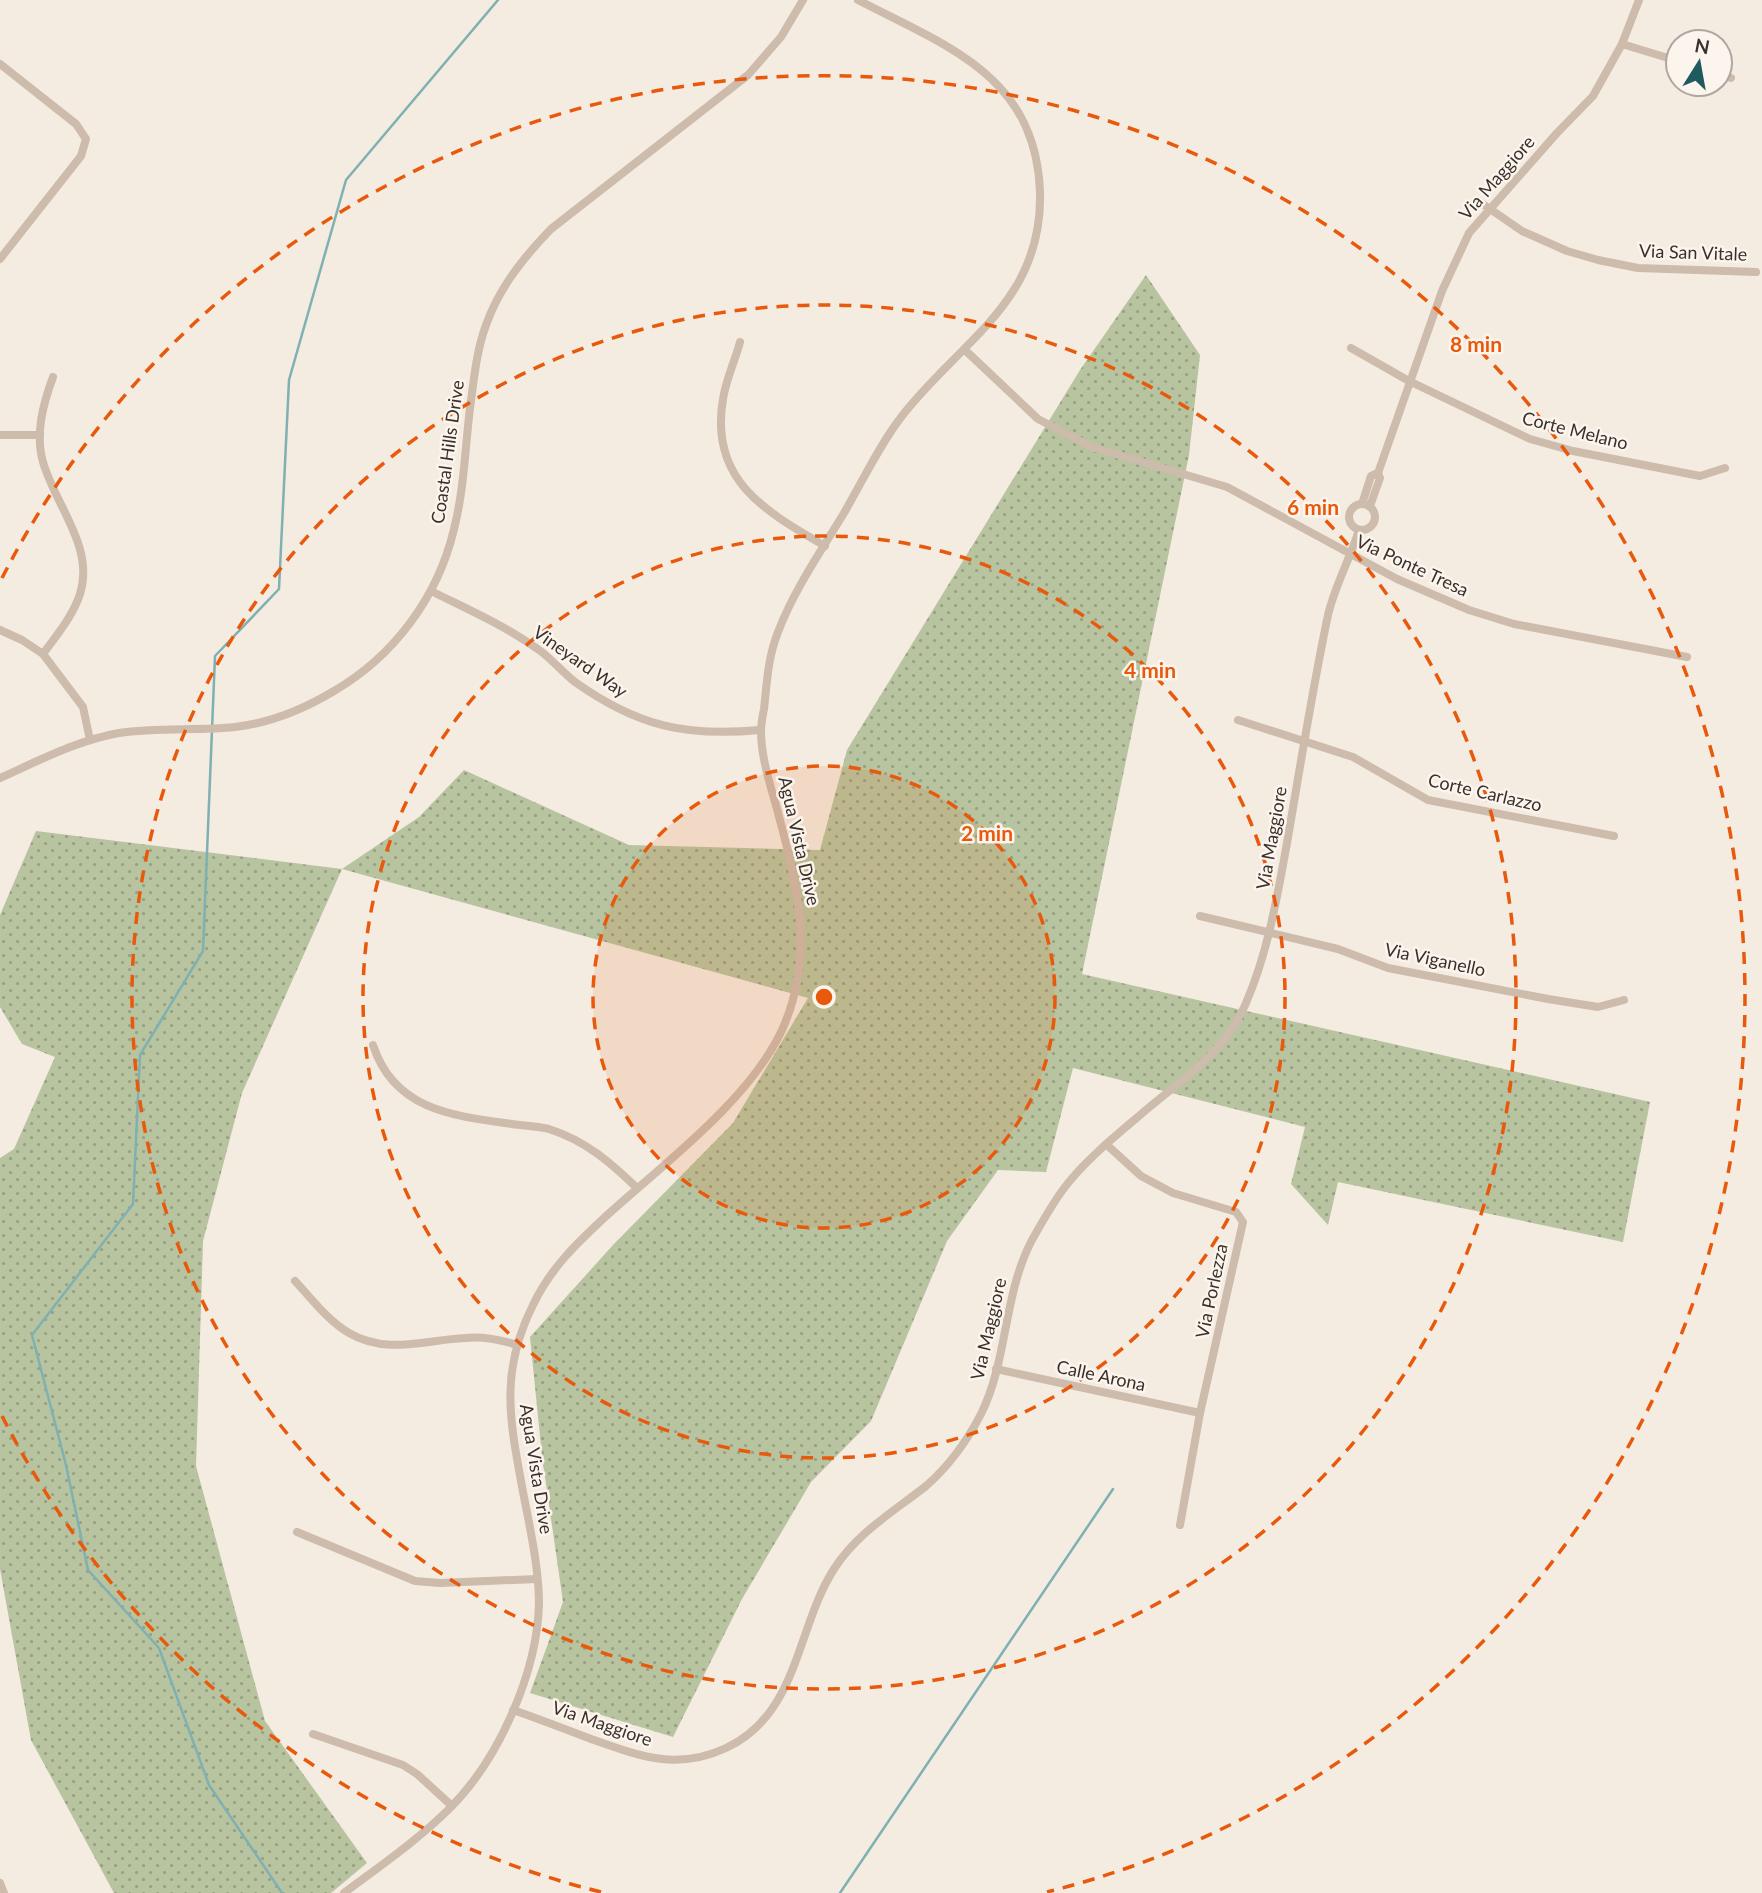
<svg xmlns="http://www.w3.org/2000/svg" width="1762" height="1893" font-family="Lato,sans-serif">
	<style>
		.grass { fill: url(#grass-dots) }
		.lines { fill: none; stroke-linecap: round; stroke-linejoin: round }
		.stream { stroke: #7fb0b2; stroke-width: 2.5 }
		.street { stroke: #cdbbac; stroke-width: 8 }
		.ring { fill: none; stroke: #e8590c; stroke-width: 3.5; stroke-dasharray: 12 9 }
		.labels { text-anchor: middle; stroke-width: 5; stroke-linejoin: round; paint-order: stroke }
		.street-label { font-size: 18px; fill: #3b302b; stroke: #fbf5ee }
		.centre { fill: #e8590c; stroke: #fbf5ee; stroke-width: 3.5 }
		.ring-label { font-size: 21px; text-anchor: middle; font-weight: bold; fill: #e8590c; stroke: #fbf5ee; stroke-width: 5; stroke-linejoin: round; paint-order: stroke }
	</style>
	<defs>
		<pattern id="grass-dots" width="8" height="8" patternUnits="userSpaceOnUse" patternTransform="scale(1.75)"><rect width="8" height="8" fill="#b8c4a0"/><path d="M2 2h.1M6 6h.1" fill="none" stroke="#97a083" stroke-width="1.8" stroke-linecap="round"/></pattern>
	</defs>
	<rect width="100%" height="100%" fill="#f4ebe1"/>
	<polygon class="grass" points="1146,275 1200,355 1189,455 1082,974 1650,1102 1623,1242 1338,1182 1328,1225 1291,1184 1305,1127 1073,1068 1046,1172 998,1170 947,1241 871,1421 811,1482 742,1599 673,1737 530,1693 563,1602 542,1456 530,1337 613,1245 733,1123 808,998 342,869 242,1093 203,1241 196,1466 265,1721 367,1863 331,1893 114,1893 31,1740 0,1569 0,1158 14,1149 55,1057 22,1044 0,1007 0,915 36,831 342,869 419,817 464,770 629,845 820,850 847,750 1080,370"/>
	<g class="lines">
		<g class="stream">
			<polyline points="282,1893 209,1785 159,1648 88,1570 66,1465 32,1335 133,1204 140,1055 203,951 215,656 279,589 289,380 346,180 498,0"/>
			<polyline points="840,1893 1113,1489"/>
		</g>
		<g class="street">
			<polyline points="1622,44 1678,61"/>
			<polyline points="0,64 76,124 86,139 81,156 0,259"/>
			<polyline points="1720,74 1731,78"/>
			<polyline points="1477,200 1522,231 1567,251 1598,260 1638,268 1756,272"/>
			<path d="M740,342C735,361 726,379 723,399C709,480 765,511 825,546"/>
			<polyline points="1351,348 1409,381 1530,439 1573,451 1700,476 1725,468"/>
			<polyline points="965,350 1038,419 1092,447 1227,487 1397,579 1469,610 1514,624 1687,657"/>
			<polyline points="0,435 40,435"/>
			<polyline points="1378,473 1442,291 1469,233 1557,133 1593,96 1622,44 1639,0"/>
			<circle cx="1362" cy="517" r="13"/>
			<polyline points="1362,504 1371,476 1378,473 1380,478 1370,506"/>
			<path d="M431,591C467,609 506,626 539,650C552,659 562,672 575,682C637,726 685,737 760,730"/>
			<polyline points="0,630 22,640 43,654 83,707 90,740"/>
			<path d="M43,654C56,636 73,616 80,594C95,547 55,505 43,462C35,434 43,404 53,377"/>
			<polyline points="1238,720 1353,757 1428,800 1614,836"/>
			<path d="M0,778C38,761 78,740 119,733C157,727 197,731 235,727C270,723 304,709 334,691C394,656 438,597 454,529C464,490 465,449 470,408C474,380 476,352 486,325C499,288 523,258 551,229L748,75L781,37L803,0"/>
			<polyline points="1200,916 1338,949 1388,968 1548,999 1598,1007 1624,1000"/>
			<path d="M373,1045C394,1110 453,1116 512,1124C524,1126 537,1126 549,1129C586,1141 610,1162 637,1188"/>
			<polyline points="1107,1145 1141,1176 1173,1193 1236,1212 1243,1222 1200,1413 1180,1525"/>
			<path d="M295,1281C312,1299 328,1321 349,1333C387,1355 424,1340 465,1338C483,1336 500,1340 518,1345"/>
			<polyline points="996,1369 1200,1413"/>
			<polyline points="297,1532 415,1581 440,1583 537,1579"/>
			<path d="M513,1710C539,1719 565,1729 591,1739C639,1756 677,1771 726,1748C799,1714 796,1628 834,1569C857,1533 893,1512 926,1486C949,1466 967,1441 981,1414C1008,1360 1003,1295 1032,1240C1041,1224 1051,1206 1062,1191C1080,1165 1115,1136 1139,1116C1179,1081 1224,1055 1246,1003C1268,952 1277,898 1287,843C1300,768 1312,691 1328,615C1335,585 1350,559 1359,530"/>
			<polyline points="313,1734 403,1765 417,1774 452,1806"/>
			<polyline points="0,1883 4,1893"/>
			<path d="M344,1893C380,1866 418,1840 450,1808C499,1759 537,1673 539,1604C539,1568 530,1528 523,1492C510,1421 499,1373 533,1305C550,1269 576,1244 604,1218C662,1165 749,1101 782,1030C816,955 797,884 777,809C770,784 761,757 761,731C761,726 763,714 764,709C767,682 768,657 778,632C794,590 821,551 844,513C862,482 880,444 902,416C960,341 1043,302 1040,192C1036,75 946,46 858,0"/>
		</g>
	</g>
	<circle cx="824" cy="997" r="231" fill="#e8590c" fill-opacity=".12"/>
	<g class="ring">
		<circle cx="824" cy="997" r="231"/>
		<circle cx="824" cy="997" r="461"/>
		<circle cx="824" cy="997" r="692"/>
		<path d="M601 1892A922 922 0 0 1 2 1416M2 578A922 922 0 1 1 1047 1892"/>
	</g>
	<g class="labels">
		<g class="street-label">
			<text transform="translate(1497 178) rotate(-49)" y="6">Via Maggiore</text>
			<text transform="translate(1693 253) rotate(2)" y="6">Via San Vitale</text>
			<text transform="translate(1575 431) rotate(14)" y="6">Corte Melano</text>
			<text transform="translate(448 452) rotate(-82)" y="6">Coastal Hills Drive</text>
			<text transform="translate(1412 566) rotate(25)" y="6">Via Ponte Tresa</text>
			<text transform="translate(580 662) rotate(35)" y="6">Vineyard Way</text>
			<text transform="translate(1485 793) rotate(13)" y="6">Corte Carlazzo</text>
			<text transform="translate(1272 838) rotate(-80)" y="6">Via Maggiore</text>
			<text transform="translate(799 841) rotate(77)" y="6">Agua Vista Drive</text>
			<text transform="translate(1435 960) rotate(12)" y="6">Via Viganello</text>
			<text transform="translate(1212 1291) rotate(-78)" y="6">Via Porlezza</text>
			<text transform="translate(989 1329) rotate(-77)" y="6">Via Maggiore</text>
			<text transform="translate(1101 1376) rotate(12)" y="6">Calle Arona</text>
			<text transform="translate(536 1469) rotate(81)" y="6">Agua Vista Drive</text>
			<text transform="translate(602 1724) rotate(19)" y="6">Via Maggiore</text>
		</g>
	</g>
	<circle cx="824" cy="997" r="10" class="centre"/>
	<g class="ring-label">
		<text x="1476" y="352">8 min</text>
		<text x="1313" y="515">6 min</text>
		<text x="1150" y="678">4 min</text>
		<text x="987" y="841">2 min</text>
	</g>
	<g transform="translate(1699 63) rotate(11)"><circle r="33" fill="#fbf5ee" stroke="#aea6a0" stroke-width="2"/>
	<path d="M0-5L12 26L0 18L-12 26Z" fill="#1f5a5e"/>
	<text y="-10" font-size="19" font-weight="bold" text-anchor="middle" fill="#3b302b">N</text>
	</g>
</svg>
